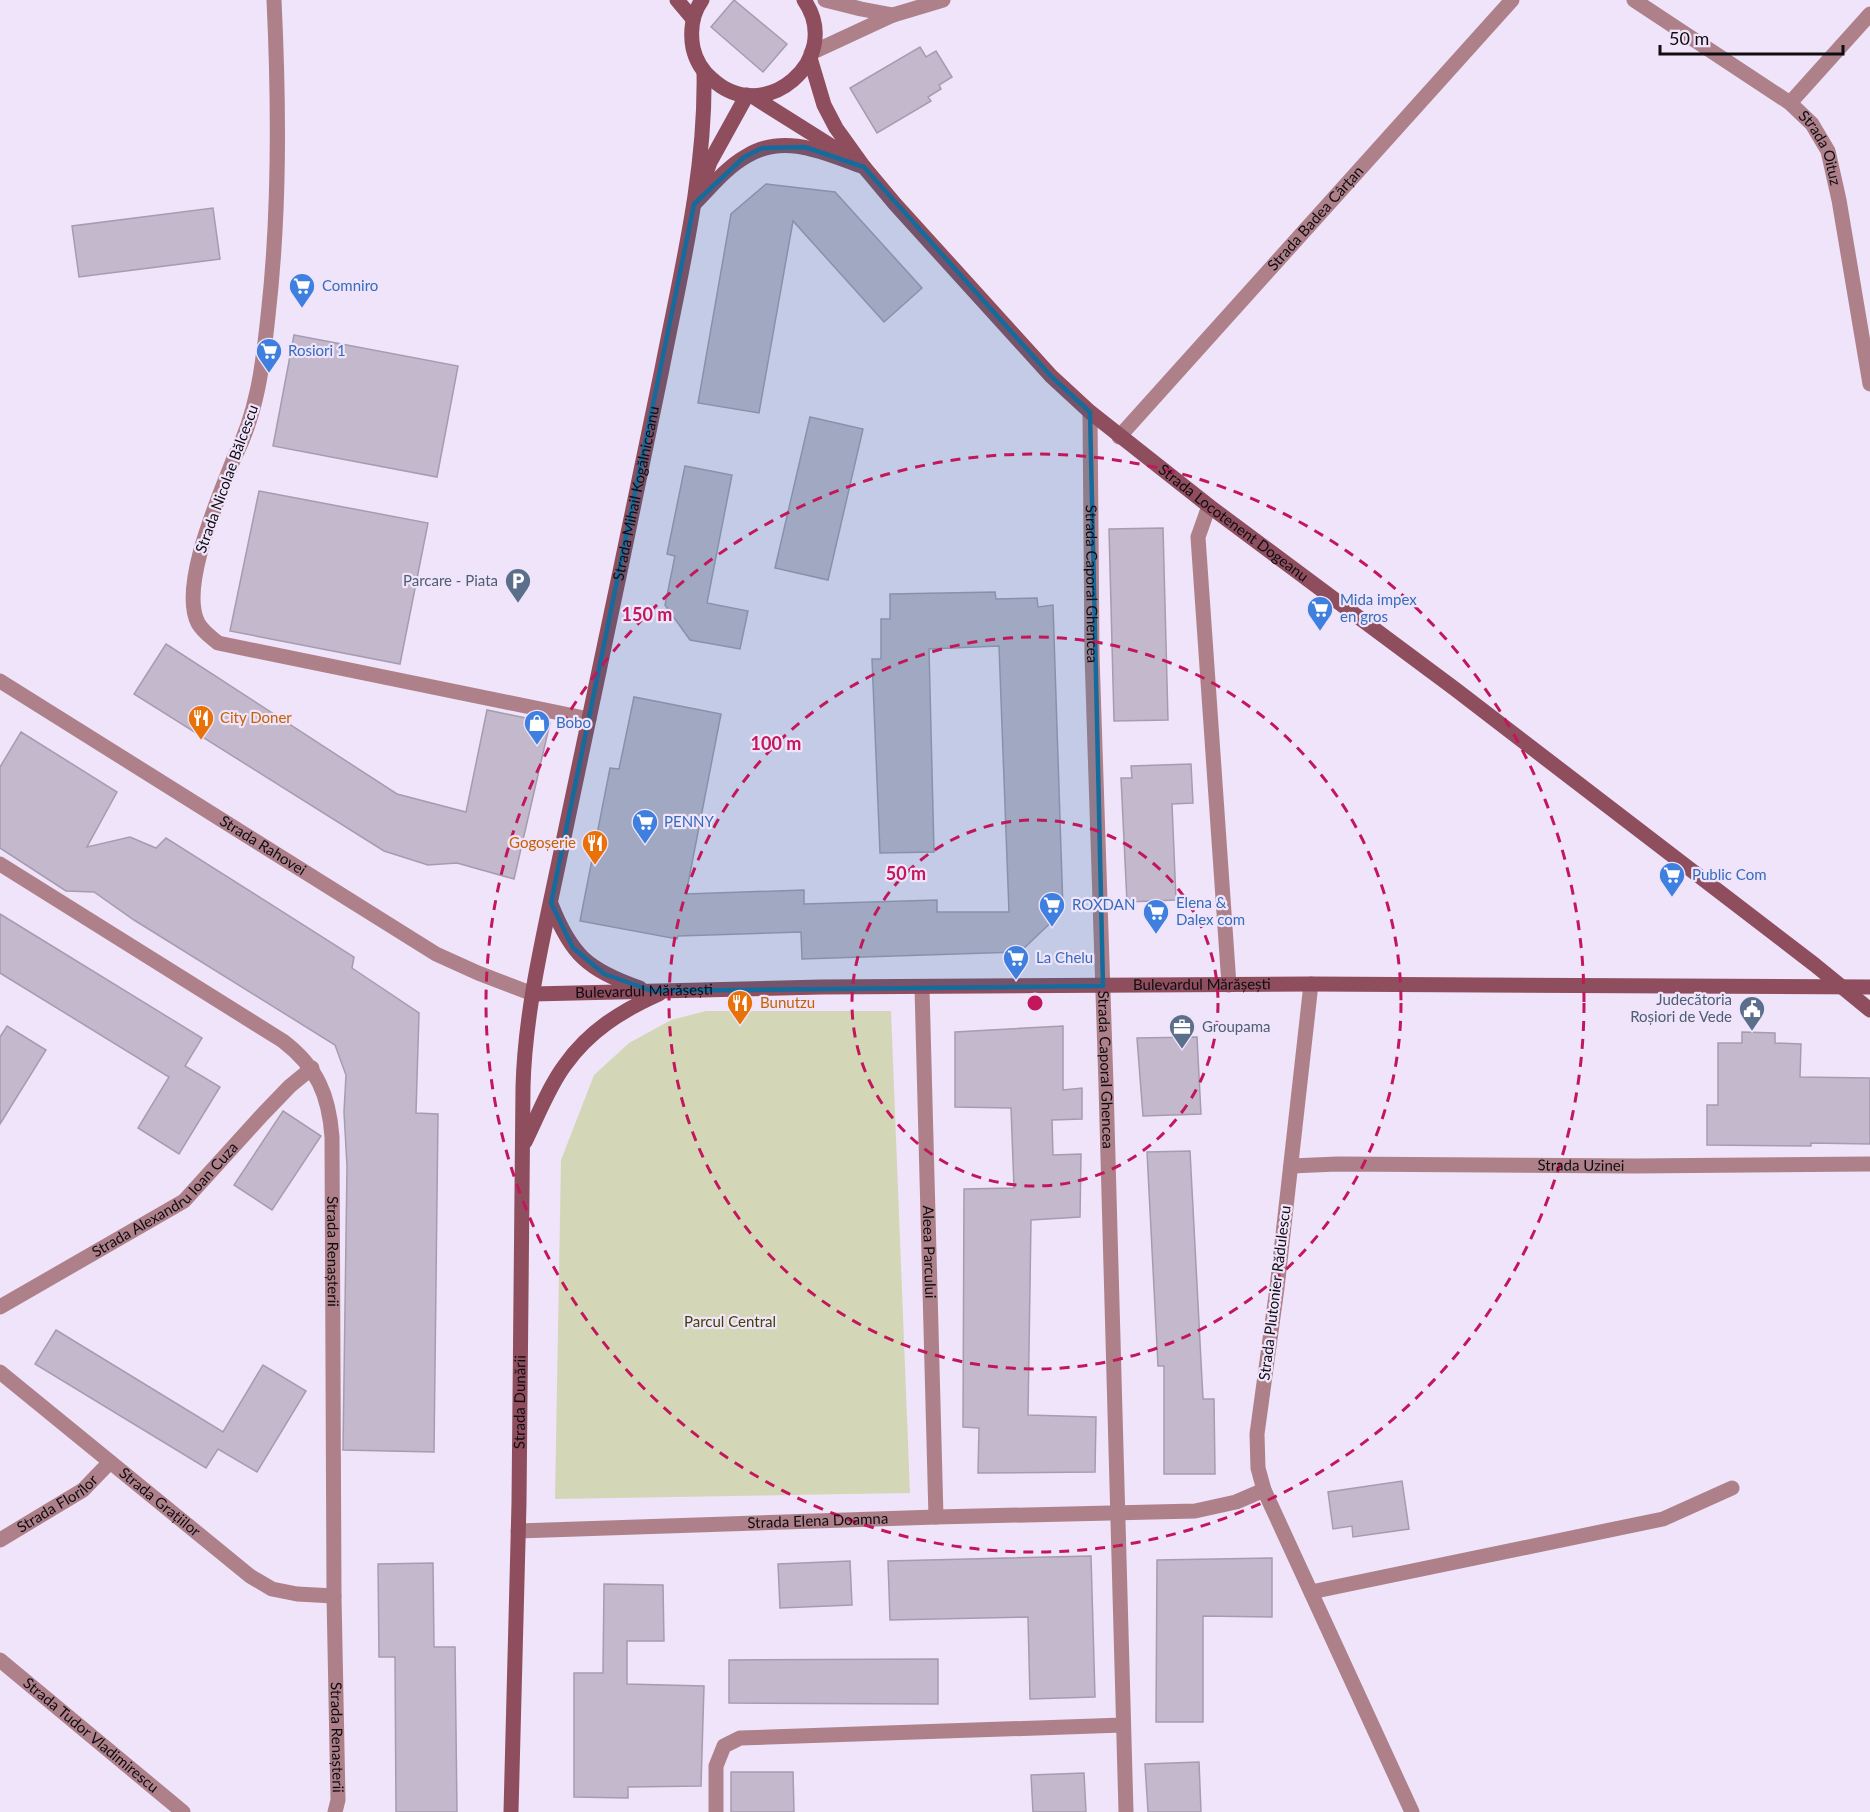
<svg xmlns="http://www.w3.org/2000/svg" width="1870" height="1812" font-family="Lato,sans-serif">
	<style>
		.green { fill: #d4d7b7 }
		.building { fill: #c3b8cc; stroke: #a69cb0; stroke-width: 1.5 }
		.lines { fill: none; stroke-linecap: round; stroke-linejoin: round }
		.street { stroke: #ae818a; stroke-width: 15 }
		.secondary { stroke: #8e4e5e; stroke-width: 15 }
		.marked { fill: #156b9c; fill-opacity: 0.2; stroke: #156b9c; stroke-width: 4.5; stroke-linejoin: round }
		.ring { fill: none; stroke: #c2185b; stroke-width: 3; stroke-dasharray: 10 8 }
		.labels { text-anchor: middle; stroke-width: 4.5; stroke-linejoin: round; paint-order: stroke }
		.street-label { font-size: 15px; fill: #0f0c12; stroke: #efe4f9 }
		.shop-label { font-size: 15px; fill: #366cbe; stroke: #efe4f9; text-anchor: start }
		.service-label { font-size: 15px; fill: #4e5e75; stroke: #efe4f9; text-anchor: end }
		.food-label { font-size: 15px; fill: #c56008; stroke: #efe4f9; text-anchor: start }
		.park-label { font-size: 15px; fill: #414203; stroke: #efe4f9 }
		.centre { fill: #c2185b; stroke: #efe4f9; stroke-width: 3 }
		.ring-label { font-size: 18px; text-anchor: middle; font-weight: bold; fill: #c2185b; stroke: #efe4f9; stroke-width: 4.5; stroke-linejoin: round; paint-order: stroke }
	</style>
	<rect width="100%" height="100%" fill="#efe4f9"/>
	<polygon class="green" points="706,1011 891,1011 910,1493 555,1499 561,1160 594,1075 629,1043 671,1020"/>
	<g class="building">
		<polygon points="734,0 787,44 763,72 711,27"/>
		<polygon points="920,47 926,57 936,51 952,77 939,85 941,89 928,97 931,101 877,133 850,88"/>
		<polygon points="766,184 835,192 922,288 884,322 793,221 759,413 698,403 731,214"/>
		<polygon points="213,208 220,259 79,277 72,226"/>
		<polygon points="294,335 458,366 437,477 273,446"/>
		<polygon points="810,417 863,429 828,580 775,568"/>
		<polygon points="685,466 732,475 707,603 748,611 740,649 690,640 665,605 675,556 667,554"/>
		<polygon points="259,491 428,523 400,664 230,631"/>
		<polygon points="1163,528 1168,720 1114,721 1109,529"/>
		<polygon points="995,592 996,599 1037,598 1038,607 1053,605 1063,911 1020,952 802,959 801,932 678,936 677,939 580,921 610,768 619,769 634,697 721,714 686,894 804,890 804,904 937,900 937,912 1009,912 999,646 929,649 934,852 880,853 872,659 881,659 881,619 890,619 890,594"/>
		<polygon points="166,644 397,794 466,812 487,710 550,723 514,879 457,863 428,865 384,851 134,694"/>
		<polygon points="21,732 117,792 87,847 130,837 156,848 166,838 354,957 352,968 419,1013 416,1113 438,1114 434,1452 343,1450 347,1166 344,1112 346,1075 335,1045 134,920 94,892 66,891 0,848 0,767"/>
		<polygon points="1191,764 1193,803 1172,804 1176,900 1127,902 1121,778 1132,778 1131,766"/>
		<polygon points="0,914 202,1038 185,1066 220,1087 179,1154 138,1128 169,1077 0,973"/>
		<polygon points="7,1026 46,1050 0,1124 0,1037"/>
		<polygon points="1063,1026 1063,1090 1082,1088 1082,1119 1052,1120 1053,1155 1081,1154 1080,1217 1031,1220 1028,1415 1096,1417 1095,1472 978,1473 979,1428 963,1427 964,1189 1014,1188 1011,1108 955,1107 955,1032"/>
		<polygon points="1742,1032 1775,1033 1775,1043 1801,1044 1800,1077 1870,1078 1870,1144 1811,1143 1811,1146 1707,1145 1707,1105 1718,1105 1718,1043 1742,1043"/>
		<polygon points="1197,1037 1201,1114 1143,1116 1137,1038"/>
		<polygon points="283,1111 321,1136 272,1210 234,1185"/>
		<polygon points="1190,1151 1203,1399 1214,1399 1215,1474 1164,1474 1164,1366 1158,1366 1147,1152"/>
		<polygon points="56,1330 223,1432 263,1365 306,1391 257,1472 218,1449 206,1468 35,1364"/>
		<polygon points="1402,1481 1409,1529 1353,1537 1352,1526 1333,1529 1328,1492"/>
		<polygon points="1091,1556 1095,1697 1030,1699 1028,1617 890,1620 888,1561"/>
		<polygon points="1272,1558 1272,1617 1203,1616 1203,1722 1156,1722 1157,1560"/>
		<polygon points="850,1561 852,1605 780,1608 778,1564"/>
		<polygon points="433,1563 434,1647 455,1647 457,1812 396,1812 395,1657 379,1657 378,1564"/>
		<polygon points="604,1584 663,1585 664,1641 627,1641 627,1684 704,1686 701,1786 628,1787 628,1798 574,1797 574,1673 603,1673"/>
		<polygon points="938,1659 938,1704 729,1703 729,1660"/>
		<polygon points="1199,1762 1201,1812 1148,1812 1145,1764"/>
		<polygon points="731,1772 793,1772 794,1812 731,1812"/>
		<polygon points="1084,1773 1086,1812 1033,1812 1031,1775"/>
	</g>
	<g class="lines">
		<g class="street">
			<path d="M274,0C279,105 280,211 268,316C263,364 257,414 234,458C220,495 179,586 198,623C203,632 211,637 218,643L589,719"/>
			<polyline points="825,0 861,9 893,15"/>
			<path id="s1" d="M1634,0L1790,103L1812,124L1828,151L1839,200L1870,384"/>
			<polyline points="811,53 893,15 943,0"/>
			<polyline points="1790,103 1870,14"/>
			<path id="s2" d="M1090,412L1092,655L1106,1085L1126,1812"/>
			<path id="s3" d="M1119,437L1512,0"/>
			<polyline points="1209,506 1198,537 1229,985"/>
			<path id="s4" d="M0,681L436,954L478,973L533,994"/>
			<path id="s5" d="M0,864L283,1041C317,1067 329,1095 332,1137L334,1596L338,1800L335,1812"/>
			<polyline points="1311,984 1277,1288 1257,1434 1258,1468 1264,1490 1412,1812"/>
			<path id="s6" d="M922,988L936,1517"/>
			<path id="s7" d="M1291,1166L1337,1164L1635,1166L1870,1164"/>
			<path id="s8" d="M0,1307L184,1201L263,1114L290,1086L312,1068"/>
			<path id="s9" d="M0,1372L250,1576L272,1589L297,1594L334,1596"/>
			<path id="s10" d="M518,1531L936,1517L1195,1511L1236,1502L1264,1490"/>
			<path id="s11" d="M0,1540L83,1490L110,1462"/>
			<polyline points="1311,1592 1663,1519 1732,1488"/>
			<path id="s12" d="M0,1660L183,1812"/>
			<polyline points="716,1812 716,1766 724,1746 740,1738 1123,1725"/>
		</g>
		<g class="secondary">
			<polyline points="677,0 693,19"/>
			<path d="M702,0C692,14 690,32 693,48C696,61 702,71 712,79C764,128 845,59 804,0"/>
			<path id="s13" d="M810,58L824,105L836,128L864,167L895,204L1051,376L1090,412L1209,506L1455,689L1815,965L1870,1010"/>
			<polyline points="752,96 841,152"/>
			<polyline points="703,182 710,162 747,95"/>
			<path d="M694,204C710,188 726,168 745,157C784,132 825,153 864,167"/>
			<path d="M551,904C571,955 588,970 640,988"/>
			<path id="s14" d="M533,994L821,987L1311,984L1870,987"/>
			<path d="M525,1142C537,1118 549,1086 565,1065C589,1031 621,1011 659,994"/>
			<path id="s15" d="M511,1812L519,1503L523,1087C525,1006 547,921 563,842C596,684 630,527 662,369C681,271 706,173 704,72"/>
		</g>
	</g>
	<path class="marked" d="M805,147L864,167L1051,376L1090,412L1103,986L652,991L604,974L573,948L551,903L694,204L744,157L762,148Z"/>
	<g class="ring">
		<circle cx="1035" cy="1003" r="183"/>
		<circle cx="1035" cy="1003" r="366"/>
		<circle cx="1035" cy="1003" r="549"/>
	</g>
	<defs>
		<g id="supermarket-pin" transform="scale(1.35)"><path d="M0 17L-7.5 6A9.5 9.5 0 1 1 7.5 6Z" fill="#3f7fe0" stroke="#efe4f9"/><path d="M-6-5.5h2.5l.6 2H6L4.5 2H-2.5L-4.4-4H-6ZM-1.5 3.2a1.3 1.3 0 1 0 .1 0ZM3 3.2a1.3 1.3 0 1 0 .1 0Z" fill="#fff"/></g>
		<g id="parking-pin" transform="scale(1.35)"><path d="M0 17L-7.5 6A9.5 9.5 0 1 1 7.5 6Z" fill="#5c6f8a" stroke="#efe4f9"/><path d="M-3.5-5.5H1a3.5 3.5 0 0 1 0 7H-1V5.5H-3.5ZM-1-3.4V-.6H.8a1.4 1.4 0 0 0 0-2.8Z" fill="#fff"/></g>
		<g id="restaurant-pin" transform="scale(1.35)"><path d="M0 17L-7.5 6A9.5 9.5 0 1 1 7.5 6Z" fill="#e8710a" stroke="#efe4f9"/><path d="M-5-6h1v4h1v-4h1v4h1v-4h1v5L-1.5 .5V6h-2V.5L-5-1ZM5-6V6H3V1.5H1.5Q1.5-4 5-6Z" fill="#fff"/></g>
		<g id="shop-pin" transform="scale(1.35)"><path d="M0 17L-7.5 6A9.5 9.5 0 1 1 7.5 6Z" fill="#3f7fe0" stroke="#efe4f9"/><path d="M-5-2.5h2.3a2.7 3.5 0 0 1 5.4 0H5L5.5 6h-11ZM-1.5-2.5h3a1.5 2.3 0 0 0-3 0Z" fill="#fff"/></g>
		<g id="civic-pin" transform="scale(1.35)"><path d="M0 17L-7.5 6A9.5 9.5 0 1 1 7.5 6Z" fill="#5c6f8a" stroke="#efe4f9"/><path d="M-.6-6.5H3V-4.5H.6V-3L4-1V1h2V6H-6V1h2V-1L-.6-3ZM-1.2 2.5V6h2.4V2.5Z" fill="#fff"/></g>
		<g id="office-pin" transform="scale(1.35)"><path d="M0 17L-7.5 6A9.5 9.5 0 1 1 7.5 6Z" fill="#5c6f8a" stroke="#efe4f9"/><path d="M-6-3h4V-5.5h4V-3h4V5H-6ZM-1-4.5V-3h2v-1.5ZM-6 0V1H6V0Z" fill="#fff"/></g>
	</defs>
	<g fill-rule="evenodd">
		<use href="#supermarket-pin" x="302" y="286"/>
		<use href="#supermarket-pin" x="269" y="351"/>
		<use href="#parking-pin" x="518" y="581"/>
		<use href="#supermarket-pin" x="1320" y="609"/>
		<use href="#restaurant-pin" x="201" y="718"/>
		<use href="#shop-pin" x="537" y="723"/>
		<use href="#supermarket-pin" x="645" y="822"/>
		<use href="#restaurant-pin" x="595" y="843"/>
		<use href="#supermarket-pin" x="1672" y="875"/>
		<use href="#supermarket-pin" x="1052" y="905"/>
		<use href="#supermarket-pin" x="1156" y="912"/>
		<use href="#supermarket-pin" x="1016" y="958"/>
		<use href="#restaurant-pin" x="740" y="1003"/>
		<use href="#civic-pin" x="1752" y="1009"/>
		<use href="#office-pin" x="1182" y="1027"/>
	</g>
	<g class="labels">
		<g class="street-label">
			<text dy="5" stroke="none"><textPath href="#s1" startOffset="243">Strada Oituz</textPath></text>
			<text dy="5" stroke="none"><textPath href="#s3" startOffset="294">Strada Badea Cârțan</textPath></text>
			<text transform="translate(227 479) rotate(-70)" y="5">Strada Nicolae Bălcescu</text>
			<text dy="5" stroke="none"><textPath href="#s15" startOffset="1330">Strada Mihail Kogălniceanu</textPath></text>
			<text dy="5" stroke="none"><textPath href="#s13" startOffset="638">Strada Locotenent Dogeanu</textPath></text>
			<text dy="5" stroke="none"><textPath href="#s2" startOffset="172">Strada Caporal Ghencea</textPath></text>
			<text dy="5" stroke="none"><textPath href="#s4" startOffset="310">Strada Rahovei</textPath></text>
			<text dy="5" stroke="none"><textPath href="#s14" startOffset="669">Bulevardul Mărășești</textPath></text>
			<text dy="5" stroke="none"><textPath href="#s14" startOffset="111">Bulevardul Mărășești</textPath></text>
			<text dy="5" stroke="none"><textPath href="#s2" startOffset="658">Strada Caporal Ghencea</textPath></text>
			<text dy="5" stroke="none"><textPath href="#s7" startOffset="290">Strada Uzinei</textPath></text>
			<text dy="5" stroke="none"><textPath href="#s8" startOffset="198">Strada Alexandru Ioan Cuza</textPath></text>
			<text dy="5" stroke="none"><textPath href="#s5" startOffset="560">Strada Renașterii</textPath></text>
			<text dy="5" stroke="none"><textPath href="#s6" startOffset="264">Aleea Parcului</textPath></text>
			<text transform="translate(1275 1293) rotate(-83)" y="5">Strada Plutonier Rădulescu</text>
			<text dy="5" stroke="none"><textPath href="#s15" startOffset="410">Strada Dunării</textPath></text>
			<text dy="5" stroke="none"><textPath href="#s11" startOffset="68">Strada Florilor</textPath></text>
			<text dy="5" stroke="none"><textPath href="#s9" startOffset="206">Strada Grațiilor</textPath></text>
			<text dy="5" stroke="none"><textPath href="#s10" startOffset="300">Strada Elena Doamna</textPath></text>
			<text dy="5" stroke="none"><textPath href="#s12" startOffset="118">Strada Tudor Vladimirescu</textPath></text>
			<text dy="5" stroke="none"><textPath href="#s5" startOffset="1046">Strada Renașterii</textPath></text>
		</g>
		<g class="shop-label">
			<text x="322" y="291">Comniro</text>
			<text x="288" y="356">Rosiori 1</text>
			<text x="1340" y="605">Mida impex<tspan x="1340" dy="17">en gros</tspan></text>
			<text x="556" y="728">Bobo</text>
			<text x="664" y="827">PENNY</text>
			<text x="1692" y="880">Public Com</text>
			<text x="1176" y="908">Elena &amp;<tspan x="1176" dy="17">Dalex com</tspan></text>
			<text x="1072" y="910">ROXDAN</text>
			<text x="1036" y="963">La Chelu</text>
		</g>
		<g class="service-label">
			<text x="498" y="586">Parcare - Piata</text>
			<text x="1732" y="1005">Judecătoria<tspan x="1732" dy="17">Roșiori de Vede</tspan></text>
			<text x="1202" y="1032" text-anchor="start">Groupama</text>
		</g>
		<g class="food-label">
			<text x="220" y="723">City Doner</text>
			<text x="576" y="848" text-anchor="end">Gogoșerie</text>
			<text x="760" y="1008">Bunutzu</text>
		</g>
		<g class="park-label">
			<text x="730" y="1327">Parcul Central</text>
		</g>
	</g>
	<circle cx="1035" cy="1003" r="9" class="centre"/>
	<g class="ring-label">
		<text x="647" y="621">150 m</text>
		<text x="776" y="750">100 m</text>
		<text x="906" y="880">50 m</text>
	</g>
	<path d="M1660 45v9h183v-9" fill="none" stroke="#0f0c12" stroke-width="3"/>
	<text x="1669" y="45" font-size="18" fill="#0f0c12" stroke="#efe4f9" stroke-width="4.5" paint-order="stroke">50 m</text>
</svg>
